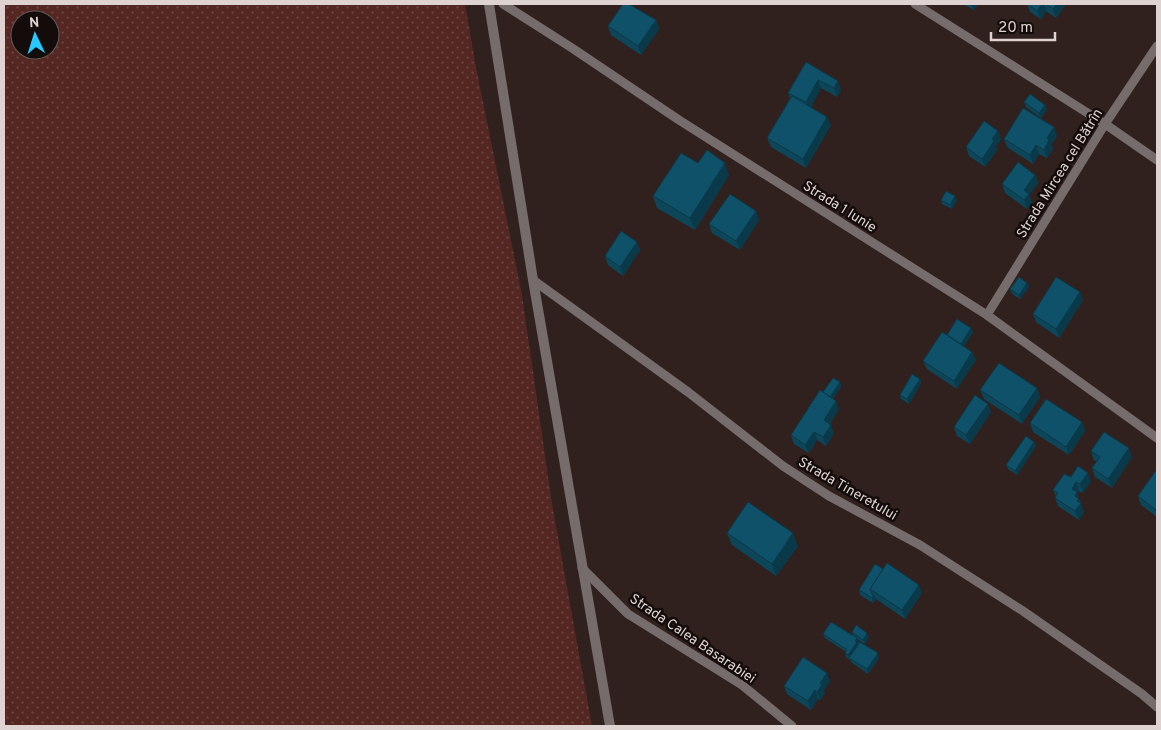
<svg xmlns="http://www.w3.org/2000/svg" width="1161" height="730" font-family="Overpass,sans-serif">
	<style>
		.green { fill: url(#green-dots); fill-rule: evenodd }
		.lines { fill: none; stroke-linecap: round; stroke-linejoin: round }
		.lane { stroke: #756c6b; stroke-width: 9 }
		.street { stroke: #756c6b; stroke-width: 10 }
		.wall { fill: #0d4659 }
		.shaded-wall { fill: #0a3949 }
		.building { fill: #0f5168; stroke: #0a3949 }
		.labels { text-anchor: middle; stroke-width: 5; stroke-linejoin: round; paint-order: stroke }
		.street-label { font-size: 14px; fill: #dfd3d1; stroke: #130c0b }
	</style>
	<defs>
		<pattern id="green-dots" width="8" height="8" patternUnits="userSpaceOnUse" patternTransform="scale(1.25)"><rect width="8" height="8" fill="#552722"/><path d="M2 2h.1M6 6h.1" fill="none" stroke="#6d4541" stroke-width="1.8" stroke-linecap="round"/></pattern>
	</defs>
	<rect width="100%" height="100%" fill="#30201e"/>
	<path class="green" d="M4,4H465L475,62L522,295L552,504L592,726H4ZM20,20H50V50H20Z"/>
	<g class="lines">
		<g class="lane">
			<polyline points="503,4 572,48 679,120 987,315 1157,438"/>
			<polyline points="915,4 1105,124 1157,160"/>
			<polyline points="533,280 688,392 783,466 829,496 920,545 1023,611 1142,694 1157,707"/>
			<polyline points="987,315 1105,124 1157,46"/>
			<polyline points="582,568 628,614 742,685 792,726"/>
		</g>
		<polyline class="street" points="489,4 533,280 610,726"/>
	</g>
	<g class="wall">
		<polygon points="963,4 978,4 974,10"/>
		<polygon points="1027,4 1066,4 1056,18 1046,11 1041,19 1030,12"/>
		<polygon points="656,20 659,29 641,55 611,35 608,26"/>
		<polygon points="806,62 841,90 837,97 821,88 811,107 831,125 806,168 771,147 767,138 790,98 788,93"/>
		<polygon points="1024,102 1045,105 1047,109 1041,118 1026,107"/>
		<polygon points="998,131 1001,140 996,146 997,150 985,167 969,156 966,147"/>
		<polygon points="1057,136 1051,145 1053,149 1047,158 1039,154 1033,164 1007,147 1004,139"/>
		<polygon points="698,163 729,175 695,230 657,208 653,196"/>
		<polygon points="1035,175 1038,183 1029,195 1032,202 1027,209 1005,193 1002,184"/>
		<polygon points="955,196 957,200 952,209 942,204 941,200"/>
		<polygon points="756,211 759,220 740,250 712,233 709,224"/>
		<polygon points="637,242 640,250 623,276 608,265 605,256"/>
		<polygon points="1027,283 1029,287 1020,299 1012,294 1010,289"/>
		<polygon points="1083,300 1059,338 1036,322 1033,314"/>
		<polygon points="973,332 964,346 972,352 976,360 957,389 927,369 923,361 947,335"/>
		<polygon points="920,379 921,383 909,404 901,399 900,395"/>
		<polygon points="840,382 841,387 833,399 839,409 830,424 834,433 826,446 817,440 809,453 794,444 791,435 823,392"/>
		<polygon points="1037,388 1040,397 1022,424 984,399 980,390"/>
		<polygon points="991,412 970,444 957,436 954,427"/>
		<polygon points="1082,422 1085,431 1069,455 1033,432 1030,423"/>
		<polygon points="1034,442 1036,446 1017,475 1008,469 1006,465"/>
		<polygon points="1091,451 1132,457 1112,488 1095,477 1092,468 1097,462 1094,460"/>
		<polygon points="1157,469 1157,517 1141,505 1138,496"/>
		<polygon points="1071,477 1091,481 1083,493 1079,491 1077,494 1084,512 1079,520 1058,506 1055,498 1056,496 1053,490"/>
		<polygon points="727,533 798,546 776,576 732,545"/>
		<polygon points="875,564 922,593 905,619 876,599 873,603 860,595 859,590"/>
		<polygon points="852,632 869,637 865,644 857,639 859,643 858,644 879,658 868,674 851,662 850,660 846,657 845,653 846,652 825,638 823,634 853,636"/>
		<polygon points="830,681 824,690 825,693 820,700 818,699 811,710 787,694 784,686"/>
	</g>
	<g class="shaded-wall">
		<polygon points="971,4 978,4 974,10"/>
		<polygon points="1042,4 1044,4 1046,11 1041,19 1037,11"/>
		<polygon points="1057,4 1066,4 1056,18 1053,9"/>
		<polygon points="656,20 659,29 641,55 638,46"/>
		<polygon points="818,80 821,88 809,111 806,102"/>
		<polygon points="838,81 841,90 837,97 834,88"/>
		<polygon points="1045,105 1047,109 1041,118 1039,113"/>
		<polygon points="827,117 831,125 806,168 803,159"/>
		<polygon points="1054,127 1057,136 1051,145 1053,149 1047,158 1044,150 1047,138"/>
		<polygon points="998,131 1001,140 996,146 997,150 985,167 982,159 992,139"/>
		<polygon points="1036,145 1039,154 1033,164 1030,155"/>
		<polygon points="725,163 729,175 695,230 690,218"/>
		<polygon points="1035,175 1038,183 1029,195 1032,202 1027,209 1024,200 1024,190"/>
		<polygon points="955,196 957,200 952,209 950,205"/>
		<polygon points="756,211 759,220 740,250 736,241"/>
		<polygon points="637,242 640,250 623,276 620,267"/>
		<polygon points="1027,283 1029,287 1020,299 1019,295"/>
		<polygon points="1080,292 1083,300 1059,338 1056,329"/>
		<polygon points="971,328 973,332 962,350 961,345"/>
		<polygon points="972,352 976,360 957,389 954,381"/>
		<polygon points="920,379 921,383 909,404 907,399"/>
		<polygon points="840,382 841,387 831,402 829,398"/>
		<polygon points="1037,388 1040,397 1022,424 1019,415"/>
		<polygon points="836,401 839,409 827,428 824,420"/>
		<polygon points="988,404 991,412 970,444 966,435"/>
		<polygon points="1082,422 1085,431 1069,455 1066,447"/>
		<polygon points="831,425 834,433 826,446 823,437"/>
		<polygon points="814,432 817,440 809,453 805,445"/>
		<polygon points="1034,442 1036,446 1017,475 1015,471"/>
		<polygon points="1129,448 1132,457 1112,488 1108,479"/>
		<polygon points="1088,473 1091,481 1083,493 1080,484"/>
		<polygon points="1076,482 1079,491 1077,494 1084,512 1079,520 1075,511 1072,489"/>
		<polygon points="793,533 798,546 776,576 772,564"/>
		<polygon points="919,585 922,593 905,619 902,610"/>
		<polygon points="874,594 876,599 873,603 872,598"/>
		<polygon points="867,633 869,637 865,644 863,640"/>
		<polygon points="857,638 859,646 849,658 848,655"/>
		<polygon points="878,653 879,658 868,674 867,669"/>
		<polygon points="827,673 830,681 824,690 825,693 820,700 817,692 820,683"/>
		<polygon points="815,690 818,699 811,710 808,701"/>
	</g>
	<g class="building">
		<polygon points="623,4 629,4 656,20 638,46 608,26"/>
		<polygon points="1028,4 1042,4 1037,11"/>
		<polygon points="1045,4 1057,4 1053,9"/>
		<polygon points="806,62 838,81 834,88 818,80 806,102 788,93"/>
		<polygon points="1030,94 1045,105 1039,113 1024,102"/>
		<polygon points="792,96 827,117 803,159 767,138"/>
		<polygon points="1023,108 1054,127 1047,138 1049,140 1044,150 1036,145 1030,155 1004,139"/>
		<polygon points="984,121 998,131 992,139 994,141 982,159 966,147"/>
		<polygon points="707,150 725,163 690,218 653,196 681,153 698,163"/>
		<polygon points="1018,162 1035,175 1024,190 1029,194 1024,200 1002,184"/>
		<polygon points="946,191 955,196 950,205 941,200"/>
		<polygon points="730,194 756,211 736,241 709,224"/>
		<polygon points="621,231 637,242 620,267 605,256"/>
		<polygon points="1019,277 1027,283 1019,295 1010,289"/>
		<polygon points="1056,277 1080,292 1056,329 1033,314"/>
		<polygon points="957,319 971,328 961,344 947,335"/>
		<polygon points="942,332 972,352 954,381 923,361"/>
		<polygon points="999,363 1037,388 1019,415 980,390"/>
		<polygon points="912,374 920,379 907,399 900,395"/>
		<polygon points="833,378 840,382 830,397 823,392"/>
		<polygon points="820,390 836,401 824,420 831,425 823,437 814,432 805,445 791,435"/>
		<polygon points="975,395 988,404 966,435 954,427"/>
		<polygon points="1046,399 1082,422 1066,447 1030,423"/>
		<polygon points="1104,432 1129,448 1108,479 1092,468 1100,457 1091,451"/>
		<polygon points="1026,436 1034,442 1015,471 1006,465"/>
		<polygon points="1078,466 1088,473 1080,484 1076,482 1072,489 1077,492 1075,496 1079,499 1077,501 1081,503 1075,511 1055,498 1058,493 1053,490 1064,474 1071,477"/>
		<polygon points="1157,469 1157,511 1138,496"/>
		<polygon points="748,502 793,533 772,564 727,533"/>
		<polygon points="887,563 919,585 902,610 870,589"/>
		<polygon points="875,564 883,569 870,589 873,596 872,598 859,590"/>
		<polygon points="831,622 857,638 855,641 857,642 848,655 845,653 847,650 823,634"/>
		<polygon points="856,625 867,633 863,640 852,632"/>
		<polygon points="860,642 878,653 867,669 849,658"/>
		<polygon points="803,657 827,673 820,683 822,685 817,692 815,690 808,701 784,686"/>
	</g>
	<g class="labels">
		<g class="street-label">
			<text transform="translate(1059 173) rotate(-58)" y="5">Strada Mircea cel Bătrîn</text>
			<text transform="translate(840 206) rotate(32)" y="5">Strada 1 Iunie</text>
			<text transform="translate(848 488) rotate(30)" y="5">Strada Tineretului</text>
			<text transform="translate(693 638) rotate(34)" y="5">Strada Calea Basarabiei</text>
		</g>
	</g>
	<rect width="1161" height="730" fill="none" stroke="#dfd3d1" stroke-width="10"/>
	<g transform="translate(35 35) rotate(356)"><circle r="24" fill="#130c0b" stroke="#655c5a"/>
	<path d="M0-4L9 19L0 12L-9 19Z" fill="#26c9fe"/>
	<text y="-8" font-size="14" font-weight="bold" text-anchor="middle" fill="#dfd3d1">N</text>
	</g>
	<path d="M991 32v8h64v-8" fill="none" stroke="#dfd3d1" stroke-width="2.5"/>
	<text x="998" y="32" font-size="15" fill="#dfd3d1" stroke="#130c0b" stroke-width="4" paint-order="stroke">20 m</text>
</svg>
